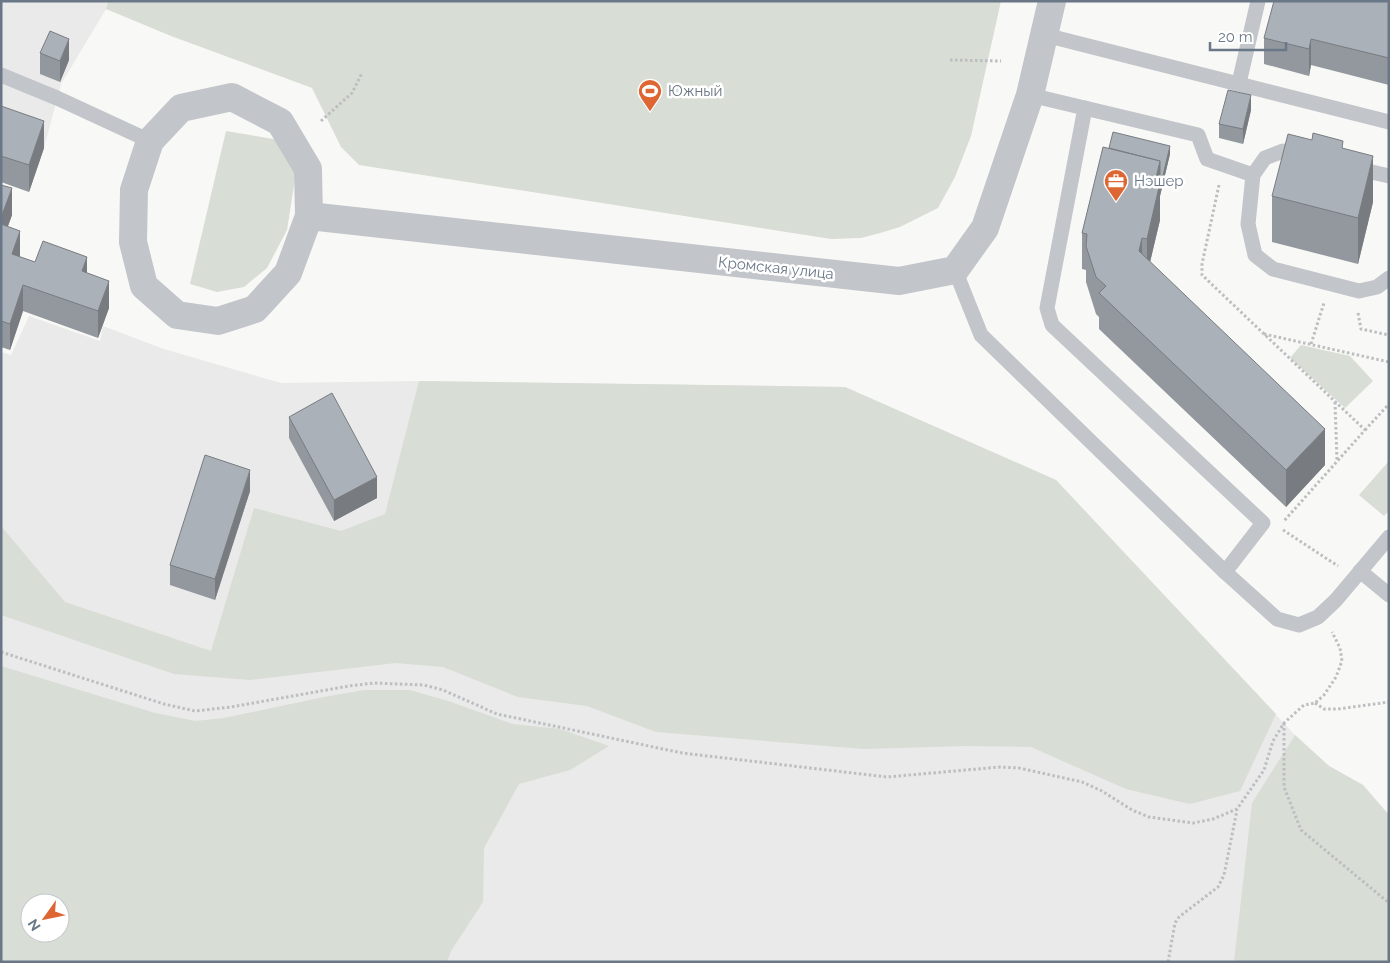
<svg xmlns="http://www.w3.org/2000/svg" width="1390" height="963" font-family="Raleway,sans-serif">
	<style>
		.built { fill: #e9eae9; fill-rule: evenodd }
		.green { fill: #d8ddd5; fill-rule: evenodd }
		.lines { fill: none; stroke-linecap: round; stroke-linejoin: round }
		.path { stroke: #bcbec1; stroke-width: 3; stroke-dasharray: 2.5 2.5; stroke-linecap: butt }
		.service { stroke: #c2c5c9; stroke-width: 15 }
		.minor { stroke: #c2c5c9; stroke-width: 28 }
		.wall { fill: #93989e }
		.shaded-wall { fill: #787c81 }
		.building { fill: #abb1b8; stroke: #787c81 }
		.labels { text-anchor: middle; stroke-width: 5; stroke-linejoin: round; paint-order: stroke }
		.poi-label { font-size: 15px; fill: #697786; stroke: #fff; text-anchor: start }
		.street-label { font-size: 15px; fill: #697786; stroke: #fff }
	</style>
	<rect width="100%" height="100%" fill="#f8f9f6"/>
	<g class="built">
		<polygon points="1,1 108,1 106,9 61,84 44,148 31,137 1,125"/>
		<path d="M29,316L100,341L103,326L164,349L281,383L419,381L845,387L1056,480L1295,735L1329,766L1363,785L1389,815V962H1V352L11,355ZM30,903H60V933H30Z"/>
	</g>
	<g class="green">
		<polygon points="108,1 1001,1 971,136 955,177 938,208 900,227 880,233 861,238 831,239 359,165 341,147 312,88 171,36 106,9"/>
		<polygon points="226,131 279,140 297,166 287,230 267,268 244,287 217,292 190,284"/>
		<polygon points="1301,345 1350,356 1373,381 1345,408 1290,358"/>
		<polygon points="419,381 845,387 1056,480 1276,714 1240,791 1190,804 1126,789 1031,747 966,746 864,749 656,732 587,706 518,697 443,667 396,663 250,680 174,674 1,615 1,526 65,602 211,651 254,508 341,531 385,514"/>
		<polygon points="1389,461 1389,511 1384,516 1359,495"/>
		<path d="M1,666L155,713L195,721L224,718L324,697L364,690H410L448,701L513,724L560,729L609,746L570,770L519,784L484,848L483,902L451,951L447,962H1ZM30,903H60V933H30Z"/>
		<polygon points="1295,735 1329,766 1363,785 1389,815 1389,962 1234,962 1252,803"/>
	</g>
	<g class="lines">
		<g class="path">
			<polyline points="950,60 1001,61"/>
			<polyline points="321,121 352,93 362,73"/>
			<polyline points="1219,185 1202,264 1202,275 1365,430 1284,521"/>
			<polyline points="1358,313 1361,329 1389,335"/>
			<polyline points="1264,334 1389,362"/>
			<polyline points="1311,344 1324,303"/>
			<polyline points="1335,402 1337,461"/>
			<polyline points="1365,430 1389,404"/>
			<polyline points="1283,530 1338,566"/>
			<polyline points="1,652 164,704 195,711 231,707 349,686 374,683 424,685 443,690 497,714 682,753 887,777 1000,767 1019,768 1082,782 1102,791 1132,810 1149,817 1193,823 1213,819 1237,809 1264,770 1273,741 1284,723 1304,705 1315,703 1324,695 1336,677 1342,661 1340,648 1332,632"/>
			<polyline points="1315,703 1324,709 1338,709 1389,702"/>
			<polyline points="1284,723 1284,787 1301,830 1389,903"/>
			<polyline points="1168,962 1175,923 1179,917 1218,887 1224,875 1237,810"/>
		</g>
		<g class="service">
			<polyline points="1045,35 1389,122"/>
			<polyline points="1,75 57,98 150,141"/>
			<polyline points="1239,83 1258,1"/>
			<polyline points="1030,95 1198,135 1207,159 1253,175"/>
			<polyline points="1085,108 1047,308 1052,325 1263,523 1225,572"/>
			<polyline points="1303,156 1283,151 1265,158 1253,175 1248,224 1255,255 1273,269 1359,291 1377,287 1389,278"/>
			<polyline points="1354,168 1389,176"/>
			<polyline points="955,270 981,335 1225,572 1277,619 1299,625 1318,617 1336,600 1389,537"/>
			<polyline points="1360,571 1389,595"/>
		</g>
		<g class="minor">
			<polygon points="232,97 280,122 308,169 309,216 288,273 255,309 218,321 177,315 144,286 133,242 134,190 150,141 181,108"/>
			<polyline points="309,216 899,281 955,270 985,228 1030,95 1052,1"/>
		</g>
	</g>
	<g class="wall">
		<polygon points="1389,1 1389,85 1311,65 1309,76 1264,64 1264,38"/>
		<polygon points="40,53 69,60 60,82 40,74"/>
		<polygon points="1,106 44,148 29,192 1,182"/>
		<polygon points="1251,110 1243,144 1219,138 1219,124"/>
		<polygon points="1109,148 1170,154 1160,196 1160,220 1150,262 1325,465 1286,507 1099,329 1099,317 1096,314 1086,282 1086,270 1082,269 1082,233"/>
		<polygon points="1343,148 1373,202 1358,264 1272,242 1272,196"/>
		<polygon points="1,185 12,215 8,226 20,257 35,262 87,273 109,308 98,338 23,311 10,350 1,347"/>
		<polygon points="289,417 377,498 334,521 289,438"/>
		<polygon points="250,491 215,600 170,585 170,565"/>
	</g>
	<g class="shaded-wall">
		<polygon points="69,39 69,60 60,82 60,61"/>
		<polygon points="1311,39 1311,65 1309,76 1309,49"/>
		<polygon points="1251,95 1251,110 1243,144 1243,129"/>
		<polygon points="44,121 44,148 29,192 29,165"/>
		<polygon points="1170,146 1170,154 1160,196 1160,220 1147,275 1147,239 1155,182 1160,161"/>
		<polygon points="1373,156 1373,202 1358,264 1358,218"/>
		<polygon points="12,188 12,215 1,245 1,218"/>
		<polygon points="20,231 20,258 12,254"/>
		<polygon points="1142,238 1142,274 1139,251"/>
		<polygon points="87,257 87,284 82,271"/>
		<polygon points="109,281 109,308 98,338 98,311"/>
		<polygon points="23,285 23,311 10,350 10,324"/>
		<polygon points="1325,429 1325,465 1286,507 1286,470"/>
		<polygon points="250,470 250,491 215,600 215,579"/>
		<polygon points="377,477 377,498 334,521 334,500"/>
	</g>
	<g class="building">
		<polygon points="1274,1 1389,1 1389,58 1311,39 1309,49 1264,38"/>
		<polygon points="50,31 69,39 60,61 40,53"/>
		<polygon points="1228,90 1251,95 1243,129 1219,124"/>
		<polygon points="1,106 44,121 29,165 1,156"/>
		<polygon points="1113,132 1170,146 1160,188 1160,161 1109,148"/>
		<polygon points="1313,133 1343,141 1342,148 1373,156 1358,218 1272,196 1288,134 1312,140"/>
		<polygon points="1103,147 1160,161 1155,182 1160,183 1147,239 1142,238 1139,251 1325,429 1286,470 1099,293 1106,286 1096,277 1086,246 1087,234 1082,233"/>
		<polygon points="1,185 12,188 1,218"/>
		<polygon points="1,224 20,231 12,254 35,262 43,241 87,257 82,271 109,281 98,311 23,285 10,324 1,321"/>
		<polygon points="332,393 377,477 334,500 289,417"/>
		<polygon points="205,455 250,470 215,579 170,565"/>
	</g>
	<defs>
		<g id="stadium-pin" transform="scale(1.25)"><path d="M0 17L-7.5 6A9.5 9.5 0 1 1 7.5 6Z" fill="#dd6632" stroke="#fff"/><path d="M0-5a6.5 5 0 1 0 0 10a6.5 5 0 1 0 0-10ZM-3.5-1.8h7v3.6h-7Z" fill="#fff"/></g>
		<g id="office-pin" transform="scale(1.25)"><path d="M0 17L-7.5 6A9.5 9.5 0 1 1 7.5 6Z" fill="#dd6632" stroke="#fff"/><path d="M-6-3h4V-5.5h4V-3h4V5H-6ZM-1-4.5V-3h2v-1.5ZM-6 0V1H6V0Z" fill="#fff"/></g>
	</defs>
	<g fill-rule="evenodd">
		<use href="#stadium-pin" x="650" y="91"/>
		<use href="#office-pin" x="1116" y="181"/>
	</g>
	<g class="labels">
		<g class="poi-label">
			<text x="668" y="96">Южный</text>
			<text x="1134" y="186">Нэшер</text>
		</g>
		<g class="street-label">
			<text transform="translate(776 268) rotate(6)" y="5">Кромская улица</text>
		</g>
	</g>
	<rect width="1390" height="963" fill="none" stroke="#697786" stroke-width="5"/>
	<g transform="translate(45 918) rotate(237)"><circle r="24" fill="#ffffff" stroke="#c3c9cf"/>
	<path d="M0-4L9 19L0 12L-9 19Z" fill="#dd6632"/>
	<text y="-8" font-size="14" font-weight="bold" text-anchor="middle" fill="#697786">N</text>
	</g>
	<path d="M1210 42v8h76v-8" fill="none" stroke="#697786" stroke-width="2.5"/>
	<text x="1218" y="42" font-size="15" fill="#697786" stroke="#ffffff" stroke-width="4" paint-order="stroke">20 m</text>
</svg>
